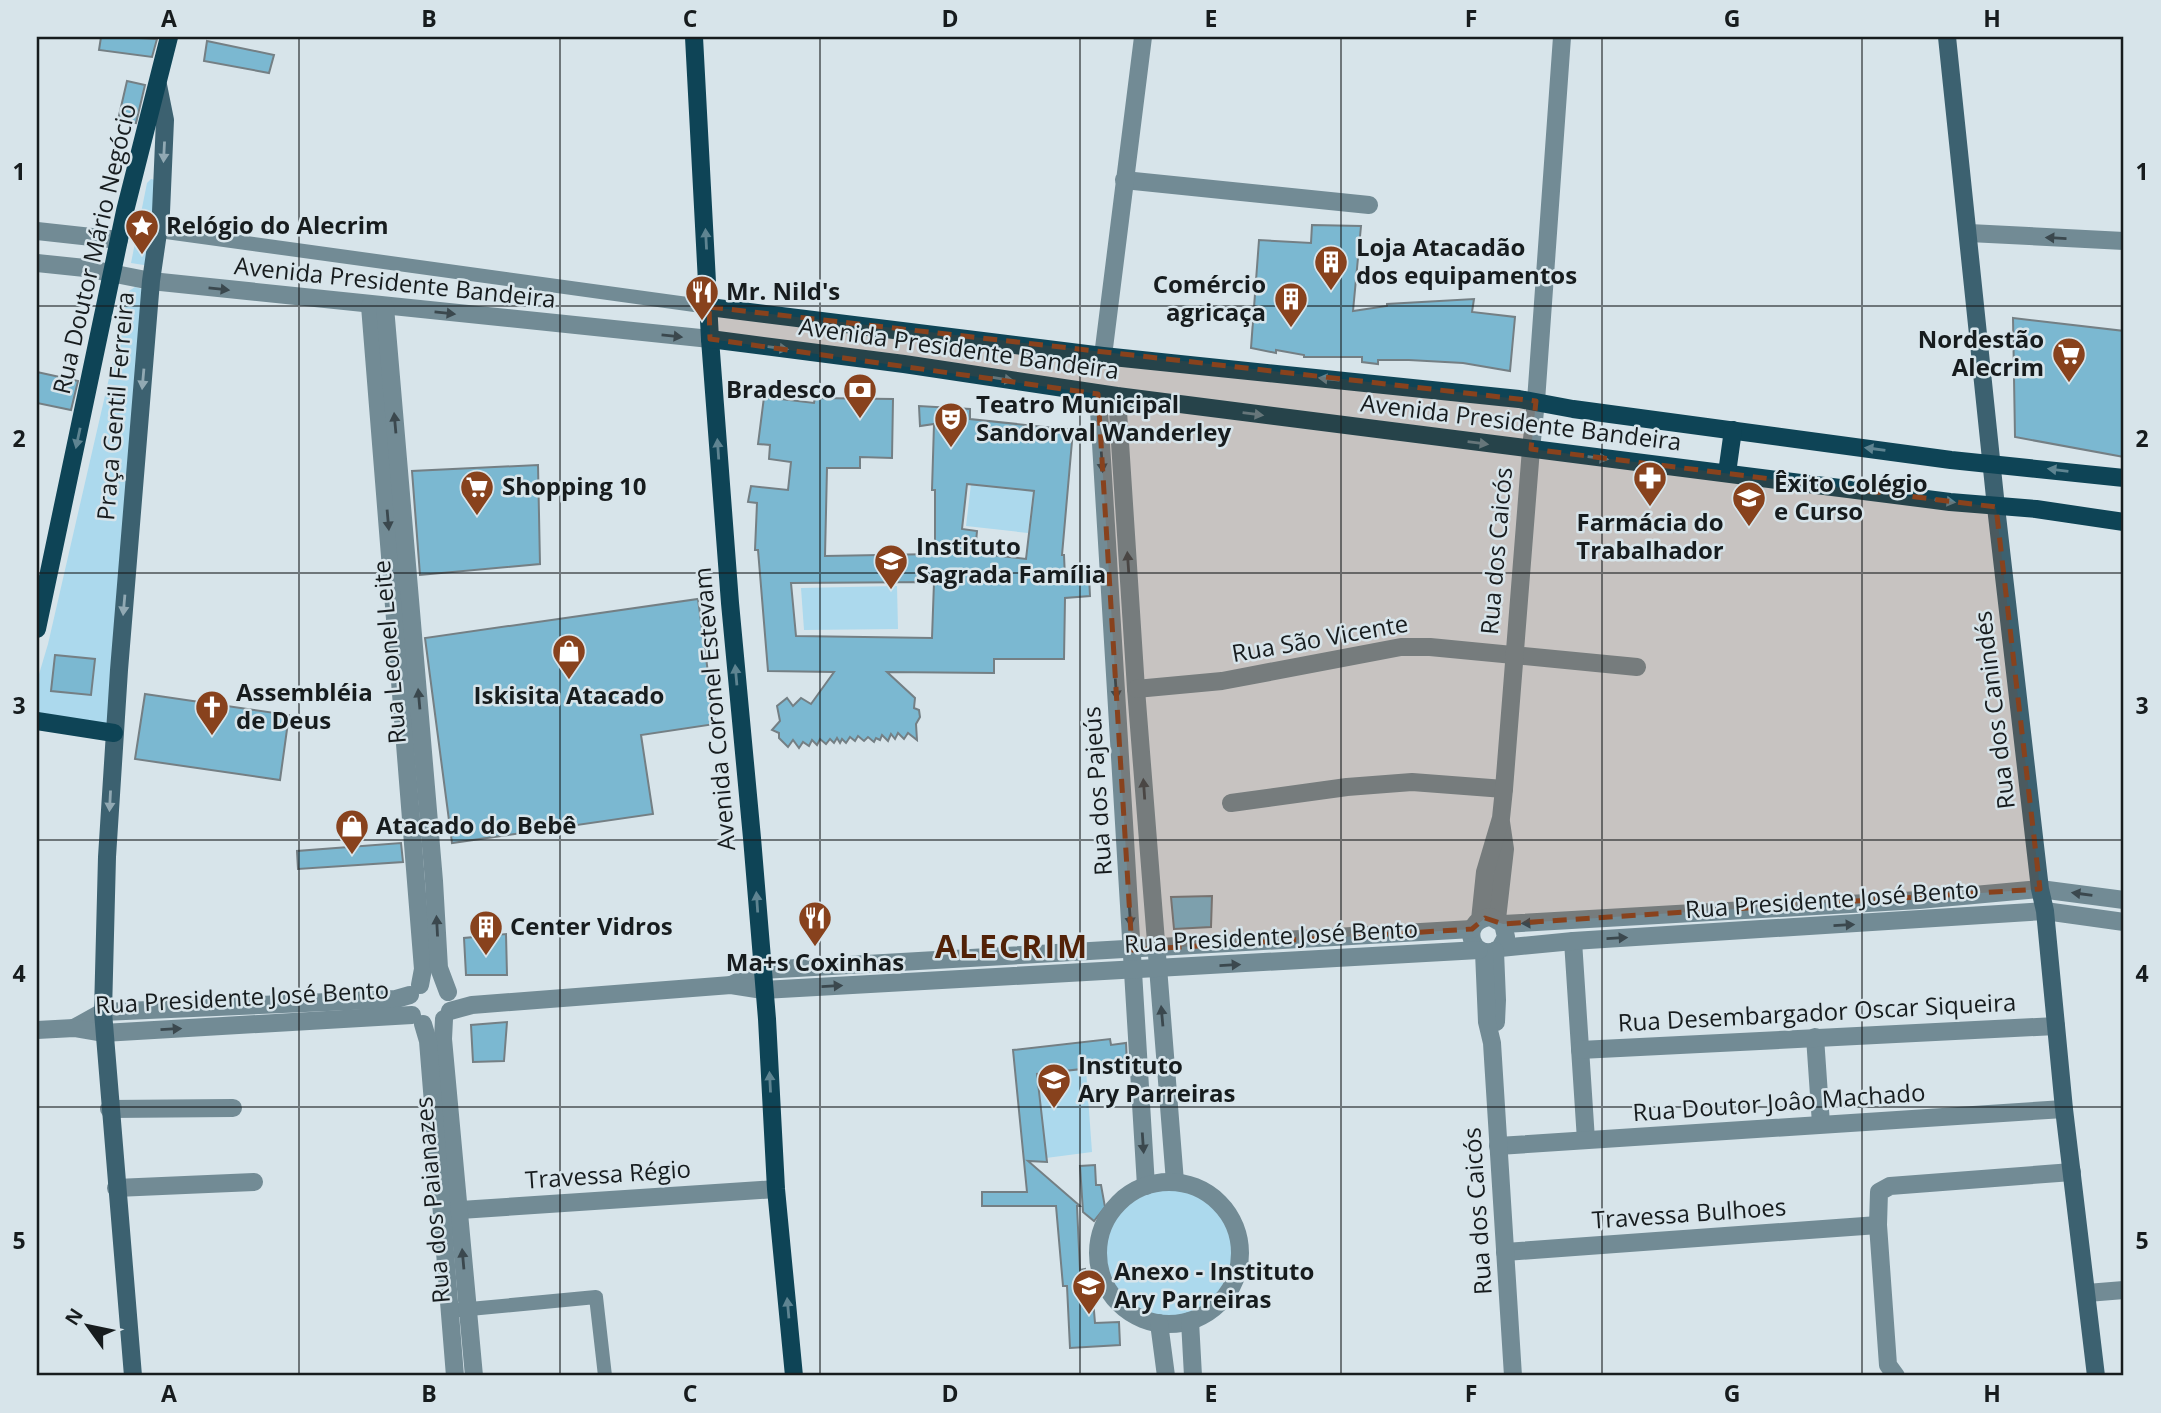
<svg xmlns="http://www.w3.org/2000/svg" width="2161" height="1413" font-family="'Open Sans',sans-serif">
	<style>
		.green { fill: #acd9ed }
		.building { fill: #7bb8d1; stroke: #747f84; stroke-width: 2; fill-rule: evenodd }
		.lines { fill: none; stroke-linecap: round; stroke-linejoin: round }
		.pedestrian { stroke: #728b95; stroke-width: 14 }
		.minor { stroke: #728b95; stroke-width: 18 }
		.tertiary { stroke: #728b95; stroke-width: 18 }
		.secondary { stroke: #3c6170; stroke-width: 18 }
		.primary { stroke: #0e4456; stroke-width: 18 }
		.oneway { fill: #91a9b3 }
		.oneway2 { fill: #3b484e }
		.oneway3 { fill: #5e8491 }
		.marked { fill: #88421d; fill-opacity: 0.2; stroke: #88421d; stroke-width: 5; stroke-dasharray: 14 9; stroke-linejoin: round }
		.grid { fill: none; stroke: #171c1e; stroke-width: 2; stroke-opacity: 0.55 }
		.labels { text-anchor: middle; stroke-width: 5; stroke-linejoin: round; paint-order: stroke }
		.poi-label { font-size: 24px; font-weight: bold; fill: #171c1e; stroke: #d7e4ea; text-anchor: start }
		.street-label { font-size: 24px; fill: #171c1e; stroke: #d7e4ea }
		.district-label { font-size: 32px; font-weight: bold; letter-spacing: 2px; fill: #522208; stroke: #d7e4ea }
		.neatline { fill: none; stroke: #171c1e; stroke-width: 2.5 }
		.grid-label { font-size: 23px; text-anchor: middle; font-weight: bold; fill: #171c1e }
	</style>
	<rect width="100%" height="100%" fill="#d7e4ea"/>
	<g class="green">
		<polygon points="151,179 155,180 150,266 131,263 147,183"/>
		<polygon points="135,287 146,290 107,725 37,712 37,681 48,644 129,291"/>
		<polygon points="971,484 1033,491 1028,533 966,526"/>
		<polygon points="897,586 898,629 804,630 801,588"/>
		<polygon points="1086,1069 1092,1152 1046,1158 1037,1074"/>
		<circle cx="1171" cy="1253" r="67"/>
	</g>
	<g class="building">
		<polygon points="101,37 121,37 157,39 152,57 99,50"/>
		<polygon points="207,41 274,55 269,73 204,61"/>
		<polygon points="127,81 145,85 136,123 118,120"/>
		<polygon points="1312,225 1361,226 1353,311 1387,306 1387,304 1474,299 1472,312 1515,317 1510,371 1463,363 1409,360 1378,360 1378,364 1362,362 1362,357 1304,357 1304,355 1276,350 1276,353 1251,348 1259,240 1311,243"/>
		<polygon points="2013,318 2124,331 2124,457 2015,437"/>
		<polygon points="37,372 78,381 71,410 37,403"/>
		<path d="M764,397L814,403L815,398L893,399L892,458L860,457V468H827L825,556L935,554V490H932L934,424L920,426L919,406L970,409V419L1073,430L1062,555H1064L1065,578L1089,576L1090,596L1065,598L1064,659H994V673L887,672L915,698L914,708L919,710L920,717L916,724L917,740L908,733L904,739L898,733L895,739L891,734L888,741L882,735L880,740L876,738L874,742L868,737L864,741L858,736L855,741L850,737L846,743L842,739L840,743L837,738L834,743L830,739L826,744L820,739L817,745L812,740L809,746L803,742L799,748L793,740L788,747L779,738V733L772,730L780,721L777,706L787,698L793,706L801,698L811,704L834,672L768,671L758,550H755L757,503L748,502L751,486L788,490L791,462L769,459L770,445L758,444ZM967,484L1034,491L1026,559L975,553L977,531L962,529ZM934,582L932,638L796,636L791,583Z"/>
		<polygon points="538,465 540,564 420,575 412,471"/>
		<polygon points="698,599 715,724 641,735 653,814 452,843 425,638"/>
		<polygon points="55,655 95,659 91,695 51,691"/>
		<polygon points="145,694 289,715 280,780 135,759"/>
		<polygon points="401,843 403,862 298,869 297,851"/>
		<polygon points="1212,896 1211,927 1174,929 1171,897"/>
		<polygon points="506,934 507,975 466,975 464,938"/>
		<polygon points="507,1022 504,1061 473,1062 471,1025"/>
		<polygon points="1110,1039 1111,1045 1126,1043 1127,1064 1037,1074 1047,1162 1028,1161 1080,1206 1077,1206 1080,1270 1085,1269 1087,1299 1093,1299 1095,1323 1119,1322 1120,1345 1070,1348 1067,1286 1063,1286 1056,1206 982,1206 982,1192 1027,1192 1013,1050"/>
		<polygon points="1095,1165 1096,1185 1101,1185 1105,1207 1094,1221 1083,1212 1080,1166"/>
	</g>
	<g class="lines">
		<g class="pedestrian">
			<polyline points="159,231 709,307"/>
			<polyline points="459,1310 596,1297 605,1376"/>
		</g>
		<g class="minor">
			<polyline points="1124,180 1369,205"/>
			<polyline points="1969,233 2124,241"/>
			<polyline points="1103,356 1143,37"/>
			<polyline points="1098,394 1146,1186"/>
			<polyline points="1117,396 1136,689 1175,1182"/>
			<polyline points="1136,689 1222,681 1401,647 1430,647 1637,667"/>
			<polyline points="1231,803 1347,787 1412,782 1504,789"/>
			<polyline points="1573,941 1586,1140"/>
			<polyline points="1815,1037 1821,1124"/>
			<polyline points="1580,1050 2056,1026"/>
			<polyline points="109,1109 233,1108"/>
			<polyline points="1498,1146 2064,1109"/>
			<circle cx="1169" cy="1253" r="71"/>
			<polyline points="116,1188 254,1182"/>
			<polyline points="445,1211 776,1189"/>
			<polyline points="1505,1252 1878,1225"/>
			<polyline points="2087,1293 2124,1290"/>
			<polyline points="1190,1321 1193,1376"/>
			<polyline points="1159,1323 1166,1376"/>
			<polyline points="1896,1376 1888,1365 1878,1225 1879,1192 1890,1186 2072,1172"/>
		</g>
		<g class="tertiary">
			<polyline points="37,231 119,240"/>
			<polyline points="37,263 85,268 151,281 710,339"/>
			<polyline points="370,306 423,969 420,985"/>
			<polyline points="385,307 434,881 439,968 448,992"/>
			<polyline points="1497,919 1505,849 1501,822"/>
			<polyline points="1480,920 1485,872 1501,818 1504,789 1531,449 1536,401 1562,37"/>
			<polyline points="1503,924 1919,900 2040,889 2124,900"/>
			<path d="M1500,948L1506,937L1503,924L1491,917C1457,920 1472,966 1500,948L1573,941L2045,911L2124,922"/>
			<polyline points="1495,951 1497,1000 1496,1022"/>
			<polyline points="1484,952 1487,1022 1492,1043 1513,1376"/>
			<polyline points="731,985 762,970 1472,929"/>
			<polyline points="450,1011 472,1005 731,985 763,990 1479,950"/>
			<polyline points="444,1019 443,1039 474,1376"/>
			<polyline points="423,1024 428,1041 455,1376"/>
			<polyline points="74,1028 103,1012 396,999 410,995"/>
			<polyline points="37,1030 74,1028 103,1033 412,1015"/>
		</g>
		<g class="secondary">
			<polyline points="1947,37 1996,507 2040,889 2045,911 2064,1109 2096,1376"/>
			<polyline points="133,1376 103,1012 107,857 119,670 151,281 161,212 165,120 158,85"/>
		</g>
		<g class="primary">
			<polyline points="694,37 710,339 730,603 752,838 767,1019 776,1189 794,1376"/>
			<polyline points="709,307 1103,356 1519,399 1573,409 1951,460 2124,478"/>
			<polyline points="710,339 904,364 1117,396 1950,502 2036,509 2124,522"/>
			<polyline points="1727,473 1733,430"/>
			<polyline points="37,629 125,211 169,37"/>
			<polyline points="37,721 114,733"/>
		</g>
	</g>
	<defs><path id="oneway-solid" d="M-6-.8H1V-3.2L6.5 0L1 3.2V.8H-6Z" transform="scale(1.75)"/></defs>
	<g class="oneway">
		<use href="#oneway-solid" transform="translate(164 152) rotate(93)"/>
		<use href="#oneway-solid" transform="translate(143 379) rotate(95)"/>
		<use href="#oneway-solid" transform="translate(124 605) rotate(95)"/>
		<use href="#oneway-solid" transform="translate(110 801) rotate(93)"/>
	</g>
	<g class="oneway2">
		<use href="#oneway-solid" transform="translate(2056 238) rotate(-177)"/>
		<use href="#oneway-solid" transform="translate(219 289) rotate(6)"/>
		<use href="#oneway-solid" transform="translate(445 313) rotate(6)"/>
		<use href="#oneway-solid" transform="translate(672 336) rotate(6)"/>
		<use href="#oneway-solid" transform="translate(395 423) rotate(-95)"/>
		<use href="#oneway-solid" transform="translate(1102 462) rotate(86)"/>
		<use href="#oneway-solid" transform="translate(388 520) rotate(85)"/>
		<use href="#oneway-solid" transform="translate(1128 562) rotate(-94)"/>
		<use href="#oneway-solid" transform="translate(1116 689) rotate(86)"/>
		<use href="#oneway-solid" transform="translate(419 699) rotate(-95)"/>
		<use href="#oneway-solid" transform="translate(1144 789) rotate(-94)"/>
		<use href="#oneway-solid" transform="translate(2082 894) rotate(-172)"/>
		<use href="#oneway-solid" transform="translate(1130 916) rotate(86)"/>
		<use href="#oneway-solid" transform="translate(1532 923) rotate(177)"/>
		<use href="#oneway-solid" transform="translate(1844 925) rotate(-3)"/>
		<use href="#oneway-solid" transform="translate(437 926) rotate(-93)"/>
		<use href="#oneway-solid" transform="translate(1617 938) rotate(-3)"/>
		<use href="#oneway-solid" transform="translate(1230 965) rotate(-3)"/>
		<use href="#oneway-solid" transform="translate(832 986) rotate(-3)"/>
		<use href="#oneway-solid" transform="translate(1162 1016) rotate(-95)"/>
		<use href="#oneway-solid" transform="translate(171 1029) rotate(-3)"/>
		<use href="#oneway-solid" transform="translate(1143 1143) rotate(86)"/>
		<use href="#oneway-solid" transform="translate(463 1259) rotate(-95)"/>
	</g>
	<g class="oneway3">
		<use href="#oneway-solid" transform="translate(706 239) rotate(-93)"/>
		<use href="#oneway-solid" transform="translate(778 348) rotate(7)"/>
		<use href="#oneway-solid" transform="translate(1003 379) rotate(9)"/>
		<use href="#oneway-solid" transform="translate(1329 379) rotate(-174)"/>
		<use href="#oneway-solid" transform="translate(1253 414) rotate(7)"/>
		<use href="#oneway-solid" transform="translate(78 438) rotate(102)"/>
		<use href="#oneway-solid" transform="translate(1478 443) rotate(7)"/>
		<use href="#oneway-solid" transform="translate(718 449) rotate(-94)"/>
		<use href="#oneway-solid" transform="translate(1875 449) rotate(-172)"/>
		<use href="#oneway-solid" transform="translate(1598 458) rotate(7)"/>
		<use href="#oneway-solid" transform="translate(2058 470) rotate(-173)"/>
		<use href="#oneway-solid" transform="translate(1945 501) rotate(7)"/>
		<use href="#oneway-solid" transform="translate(736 675) rotate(-95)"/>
		<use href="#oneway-solid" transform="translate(757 902) rotate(-94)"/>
		<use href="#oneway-solid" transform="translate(770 1082) rotate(-93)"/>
		<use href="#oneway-solid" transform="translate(788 1308) rotate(-95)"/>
	</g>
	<path class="marked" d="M709,307L1536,401L1531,449L1996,507L2040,889L1503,924L1485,918L1472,929L1132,950L1098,394L710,339Z"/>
	<path class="grid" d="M299,37V1376M560,37V1376M820,37V1376M1080,37V1376M1341,37V1376M1602,37V1376M1862,37V1376M37,306H2124M37,573H2124M37,840H2124M37,1107H2124"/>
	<defs>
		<g id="sight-pin" transform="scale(1.75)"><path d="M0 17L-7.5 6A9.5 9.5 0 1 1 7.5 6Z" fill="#88421d" stroke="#d7e4ea"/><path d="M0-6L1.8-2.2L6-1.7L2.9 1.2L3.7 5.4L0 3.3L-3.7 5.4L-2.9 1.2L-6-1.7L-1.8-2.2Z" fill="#fff"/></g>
		<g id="building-pin" transform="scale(1.75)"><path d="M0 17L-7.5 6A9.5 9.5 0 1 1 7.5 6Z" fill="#88421d" stroke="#d7e4ea"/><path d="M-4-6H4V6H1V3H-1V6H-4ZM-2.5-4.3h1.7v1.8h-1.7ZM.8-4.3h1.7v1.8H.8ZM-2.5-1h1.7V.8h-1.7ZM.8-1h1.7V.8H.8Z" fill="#fff"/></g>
		<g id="restaurant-pin" transform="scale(1.75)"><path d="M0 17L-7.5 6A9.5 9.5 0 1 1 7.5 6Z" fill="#88421d" stroke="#d7e4ea"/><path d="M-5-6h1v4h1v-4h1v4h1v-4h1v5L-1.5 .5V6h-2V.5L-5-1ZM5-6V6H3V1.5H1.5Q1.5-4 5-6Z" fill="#fff"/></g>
		<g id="supermarket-pin" transform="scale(1.75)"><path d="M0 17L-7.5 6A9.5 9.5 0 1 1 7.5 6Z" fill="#88421d" stroke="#d7e4ea"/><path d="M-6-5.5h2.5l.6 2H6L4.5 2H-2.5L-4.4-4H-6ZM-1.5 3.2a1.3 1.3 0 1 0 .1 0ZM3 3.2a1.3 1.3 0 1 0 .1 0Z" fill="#fff"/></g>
		<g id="bank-pin" transform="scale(1.75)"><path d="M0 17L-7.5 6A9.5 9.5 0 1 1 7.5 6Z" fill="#88421d" stroke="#d7e4ea"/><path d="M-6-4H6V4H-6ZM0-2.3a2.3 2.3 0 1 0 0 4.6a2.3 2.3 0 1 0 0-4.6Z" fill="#fff"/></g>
		<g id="theatre-pin" transform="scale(1.75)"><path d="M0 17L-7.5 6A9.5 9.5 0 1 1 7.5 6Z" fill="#88421d" stroke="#d7e4ea"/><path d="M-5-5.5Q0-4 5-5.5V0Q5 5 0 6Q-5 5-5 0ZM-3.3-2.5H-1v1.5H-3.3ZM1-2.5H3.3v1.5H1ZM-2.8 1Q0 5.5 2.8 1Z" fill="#fff"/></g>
		<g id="pharmacy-pin" transform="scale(1.75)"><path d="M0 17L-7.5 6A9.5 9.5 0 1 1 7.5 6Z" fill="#88421d" stroke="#d7e4ea"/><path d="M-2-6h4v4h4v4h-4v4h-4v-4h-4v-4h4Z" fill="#fff"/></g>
		<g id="school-pin" transform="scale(1.75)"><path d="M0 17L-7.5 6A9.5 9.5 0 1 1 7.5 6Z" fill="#88421d" stroke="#d7e4ea"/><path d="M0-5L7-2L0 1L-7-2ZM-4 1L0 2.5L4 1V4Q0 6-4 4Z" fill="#fff"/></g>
		<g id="shop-pin" transform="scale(1.75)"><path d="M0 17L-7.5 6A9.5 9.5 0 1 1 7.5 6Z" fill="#88421d" stroke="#d7e4ea"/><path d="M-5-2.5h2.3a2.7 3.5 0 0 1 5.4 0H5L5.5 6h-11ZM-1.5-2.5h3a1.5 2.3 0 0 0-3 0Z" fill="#fff"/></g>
		<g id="church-pin" transform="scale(1.75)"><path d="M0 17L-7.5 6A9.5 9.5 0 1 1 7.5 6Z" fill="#88421d" stroke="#d7e4ea"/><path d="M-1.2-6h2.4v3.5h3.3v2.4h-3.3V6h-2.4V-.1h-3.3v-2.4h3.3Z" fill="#fff"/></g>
	</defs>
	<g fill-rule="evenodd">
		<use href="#sight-pin" x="142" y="226"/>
		<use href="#building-pin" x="1331" y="262"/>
		<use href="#restaurant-pin" x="702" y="292"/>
		<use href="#building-pin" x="1291" y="299"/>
		<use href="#supermarket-pin" x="2069" y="354"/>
		<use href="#bank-pin" x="860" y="390"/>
		<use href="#theatre-pin" x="951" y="419"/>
		<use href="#pharmacy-pin" x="1650" y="478"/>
		<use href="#supermarket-pin" x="477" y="487"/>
		<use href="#school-pin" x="1749" y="498"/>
		<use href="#school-pin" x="891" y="561"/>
		<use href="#shop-pin" x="569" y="651"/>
		<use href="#church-pin" x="212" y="707"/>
		<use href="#shop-pin" x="352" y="826"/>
		<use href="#restaurant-pin" x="815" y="918"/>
		<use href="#building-pin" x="486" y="927"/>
		<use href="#school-pin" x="1054" y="1080"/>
		<use href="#school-pin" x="1089" y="1286"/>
	</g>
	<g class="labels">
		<g class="poi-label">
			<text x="166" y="234">Relógio do Alecrim</text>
			<text x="1356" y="256">Loja Atacadão<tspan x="1356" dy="28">dos equipamentos</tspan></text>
			<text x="1266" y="293" text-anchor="end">Comércio<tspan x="1266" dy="28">agricaça</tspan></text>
			<text x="726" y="300">Mr. Nild's</text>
			<text x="2044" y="348" text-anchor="end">Nordestão<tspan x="2044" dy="28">Alecrim</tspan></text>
			<text x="836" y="398" text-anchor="end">Bradesco</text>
			<text x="976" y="413">Teatro Municipal<tspan x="976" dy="28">Sandorval Wanderley</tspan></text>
			<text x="1774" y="492">Êxito Colégio<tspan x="1774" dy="28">e Curso</tspan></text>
			<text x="502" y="495">Shopping 10</text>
			<text x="1650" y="531" text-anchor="middle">Farmácia do<tspan x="1650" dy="28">Trabalhador</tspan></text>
			<text x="916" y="555">Instituto<tspan x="916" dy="28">Sagrada Família</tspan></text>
			<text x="236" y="701">Assembléia<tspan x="236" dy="28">de Deus</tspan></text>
			<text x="569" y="704" text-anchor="middle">Iskisita Atacado</text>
			<text x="376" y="834">Atacado do Bebê</text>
			<text x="510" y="935">Center Vidros</text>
			<text x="815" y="971" text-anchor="middle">Ma+s Coxinhas</text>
			<text x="1078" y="1074">Instituto<tspan x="1078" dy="28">Ary Parreiras</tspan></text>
			<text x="1114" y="1280">Anexo - Instituto<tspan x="1114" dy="28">Ary Parreiras</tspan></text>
		</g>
		<g class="street-label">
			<text transform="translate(95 249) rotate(-77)" y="8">Rua Doutor Mário Negócio</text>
			<text transform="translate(395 283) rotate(6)" y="8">Avenida Presidente Bandeira</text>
			<text transform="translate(959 349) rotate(8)" y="8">Avenida Presidente Bandeira</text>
			<text transform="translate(116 406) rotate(-85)" y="8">Praça Gentil Ferreira</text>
			<text transform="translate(1521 423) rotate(7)" y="8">Avenida Presidente Bandeira</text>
			<text transform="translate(1497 551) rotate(-85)" y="8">Rua dos Caicós</text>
			<text transform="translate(1320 639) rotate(-10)" y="8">Rua São Vicente</text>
			<text transform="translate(390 652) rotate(-95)" y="8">Rua Leonel Leite</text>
			<text transform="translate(715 709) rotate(-95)" y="8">Avenida Coronel Estevam</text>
			<text transform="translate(1995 710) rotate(-97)" y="8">Rua dos Canindés</text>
			<text transform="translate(1098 791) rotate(-94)" y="8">Rua dos Pajeús</text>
			<text transform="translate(1832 900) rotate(-4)" y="8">Rua Presidente José Bento</text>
			<text transform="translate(1271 937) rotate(-3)" y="8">Rua Presidente José Bento</text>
			<text transform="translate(242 998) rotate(-3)" y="8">Rua Presidente José Bento</text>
			<text transform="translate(1817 1013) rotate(-3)" y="8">Rua Desembargador Oscar Siqueira</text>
			<text transform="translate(1779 1103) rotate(-4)" y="8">Rua Doutor Joâo Machado</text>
			<text transform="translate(608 1175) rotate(-4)" y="8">Travessa Régio</text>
			<text transform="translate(433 1200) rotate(-95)" y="8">Rua dos Paianazes</text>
			<text transform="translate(1478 1211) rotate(-94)" y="8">Rua dos Caicós</text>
			<text transform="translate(1689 1214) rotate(-4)" y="8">Travessa Bulhoes</text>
		</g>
		<g class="district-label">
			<text x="1012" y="958">ALECRIM</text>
		</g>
	</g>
	<rect width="2161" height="1413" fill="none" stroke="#d7e4ea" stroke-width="77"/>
	<g transform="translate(88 1326) rotate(303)" stroke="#d7e4ea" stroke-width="5" paint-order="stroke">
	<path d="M0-5L12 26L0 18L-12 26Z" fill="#171c1e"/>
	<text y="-10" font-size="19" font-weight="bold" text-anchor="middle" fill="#171c1e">N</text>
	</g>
	<rect x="38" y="38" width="2084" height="1336" class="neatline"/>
	<g class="grid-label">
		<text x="169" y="27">A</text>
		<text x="429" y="27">B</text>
		<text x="690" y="27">C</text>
		<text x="950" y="27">D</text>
		<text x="1211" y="27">E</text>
		<text x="1471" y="27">F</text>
		<text x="1732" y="27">G</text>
		<text x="1992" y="27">H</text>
		<text x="19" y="180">1</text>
		<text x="2142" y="180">1</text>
		<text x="19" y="447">2</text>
		<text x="2142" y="447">2</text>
		<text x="19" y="714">3</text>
		<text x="2142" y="714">3</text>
		<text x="19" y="982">4</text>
		<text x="2142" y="982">4</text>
		<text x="19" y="1249">5</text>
		<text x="2142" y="1249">5</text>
		<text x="169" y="1402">A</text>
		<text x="429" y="1402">B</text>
		<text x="690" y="1402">C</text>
		<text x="950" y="1402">D</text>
		<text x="1211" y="1402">E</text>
		<text x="1471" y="1402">F</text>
		<text x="1732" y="1402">G</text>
		<text x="1992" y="1402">H</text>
	</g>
</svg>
